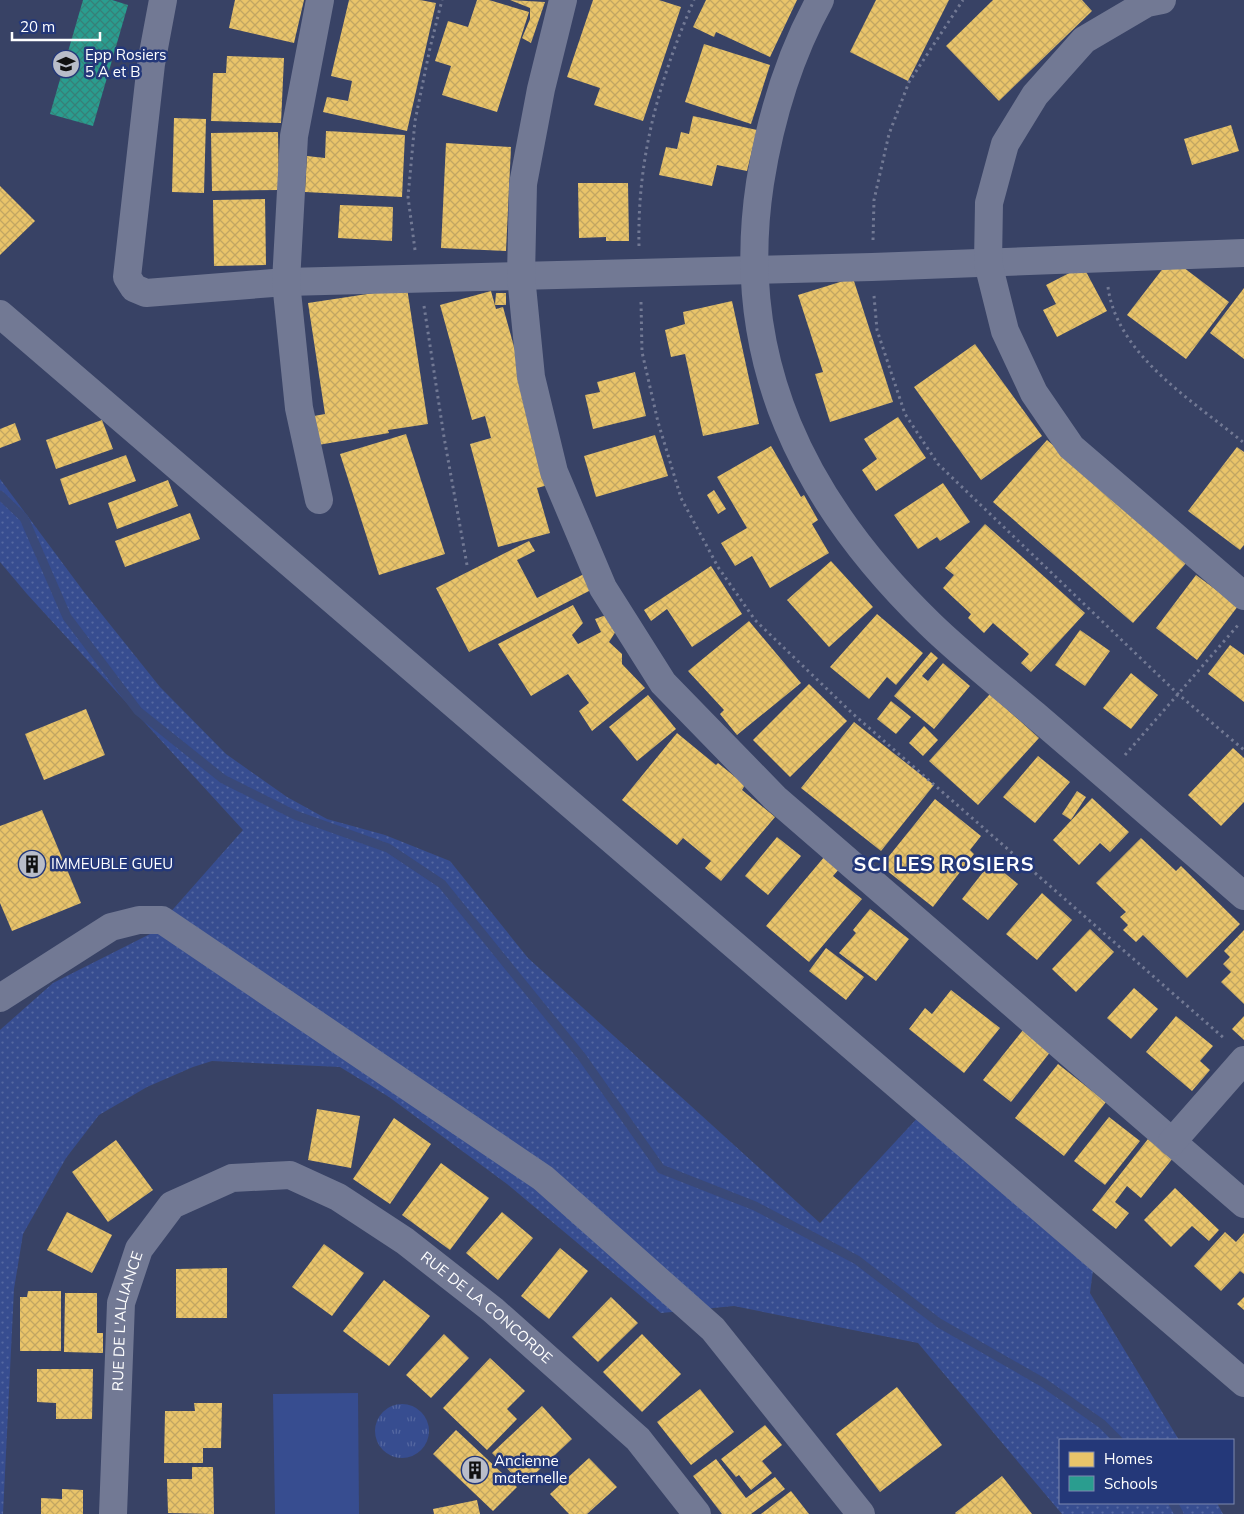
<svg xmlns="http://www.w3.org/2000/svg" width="1244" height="1514" font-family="Mulish,sans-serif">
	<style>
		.grass { fill: url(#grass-dots) }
		.park { fill: url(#park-tufts) }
		.pitch { fill: #374d90 }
		.homes { fill: url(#homes-cross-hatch) }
		.schools { fill: url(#schools-cross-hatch) }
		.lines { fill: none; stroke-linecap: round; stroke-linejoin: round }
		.stream { stroke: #3a4978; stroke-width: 9 }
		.path { stroke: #727994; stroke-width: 3; stroke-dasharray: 2.5 4; stroke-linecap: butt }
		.street { stroke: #727994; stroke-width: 28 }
		.labels { text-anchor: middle; stroke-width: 5; stroke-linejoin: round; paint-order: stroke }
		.poi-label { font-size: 15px; fill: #fff; stroke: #243879; text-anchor: start }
		.street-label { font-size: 15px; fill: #fff; stroke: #243879 }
		.district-label { font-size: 20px; font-weight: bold; letter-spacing: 1px; fill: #fff; stroke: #243879 }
	</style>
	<defs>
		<pattern id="grass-dots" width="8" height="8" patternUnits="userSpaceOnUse" patternTransform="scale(1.25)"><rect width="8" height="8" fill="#374d90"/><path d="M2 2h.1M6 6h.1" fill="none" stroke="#5568a1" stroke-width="1.8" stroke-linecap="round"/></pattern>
		<pattern id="park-tufts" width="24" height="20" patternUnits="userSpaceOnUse" patternTransform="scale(1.25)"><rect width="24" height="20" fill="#374d90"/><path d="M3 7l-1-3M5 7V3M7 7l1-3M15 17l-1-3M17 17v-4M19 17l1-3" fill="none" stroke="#5568a1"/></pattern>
		<pattern id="homes-cross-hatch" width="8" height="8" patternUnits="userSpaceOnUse" patternTransform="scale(1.25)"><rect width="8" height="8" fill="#e9c46a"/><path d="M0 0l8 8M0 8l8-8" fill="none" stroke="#c2a662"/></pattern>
		<pattern id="schools-cross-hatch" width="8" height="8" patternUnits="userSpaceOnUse" patternTransform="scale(1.25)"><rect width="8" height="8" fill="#2a9d8f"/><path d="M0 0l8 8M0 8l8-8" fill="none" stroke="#368178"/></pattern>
	</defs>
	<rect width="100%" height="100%" fill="#384265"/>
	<polygon class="grass" points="0,479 84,592 160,687 226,754 287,797 327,819 385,835 450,861 528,958 820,1223 935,1099 1096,1247 1090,1293 1179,1440 1060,1440 1060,1503 1217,1503 1223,1514 1062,1514 918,1343 734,1306 661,1313 507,1184 389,1097 340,1067 212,1061 193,1067 147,1087 99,1115 66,1158 23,1234 14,1289 3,1514 0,1514 0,1030 53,983 152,933 243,830 27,594 0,562"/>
	<circle class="park" cx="402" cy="1431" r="27"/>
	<polygon class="pitch" points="358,1393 359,1514 275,1514 273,1394"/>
	<g class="homes">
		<polygon points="235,0 304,0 294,43 229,28"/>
		<polygon points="349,0 420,0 436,3 407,131 323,112 327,97 348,101 352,81 331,76"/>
		<polygon points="477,0 489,0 529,12 497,112 442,95 451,66 435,61 448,21 468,27"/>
		<polygon points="510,0 545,2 531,43 522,38 530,19 530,8"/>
		<polygon points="593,0 659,0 681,7 643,121 594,105 600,88 567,77"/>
		<polygon points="706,0 797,0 770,57 716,32 714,37 693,27"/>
		<polygon points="876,0 949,0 908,81 850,52"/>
		<polygon points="993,0 1082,0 1092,11 999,101 946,46"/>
		<polygon points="704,44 770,65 751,124 685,102"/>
		<polygon points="227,56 284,58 281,123 211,121 213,73 226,73"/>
		<polygon points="693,116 757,130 747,171 717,165 712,186 659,175 666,147 677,149 681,132 689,134"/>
		<polygon points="174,118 206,119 204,193 172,192"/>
		<polygon points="1231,125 1239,151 1192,165 1184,139"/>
		<polygon points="326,131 405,135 402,197 305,192 307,156 325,158"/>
		<polygon points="278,132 279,190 212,191 211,133"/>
		<polygon points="446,143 511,147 506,251 441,248"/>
		<polygon points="578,183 628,183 629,241 606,241 606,237 579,238"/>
		<polygon points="0,186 35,221 0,255"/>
		<polygon points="265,199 266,265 214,266 213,200"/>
		<polygon points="340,205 393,207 392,241 338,238"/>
		<polygon points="1171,258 1229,302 1186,359 1127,315"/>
		<polygon points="1083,266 1107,311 1057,337 1043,310 1056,304 1046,285"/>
		<polygon points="853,278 893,402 830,422 815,374 823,372 798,295"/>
		<polygon points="407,288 428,424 388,430 389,433 318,445 314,416 325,414 308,303"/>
		<polygon points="1244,288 1244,359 1210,333"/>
		<polygon points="491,291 496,309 503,307 552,484 537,488 550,533 498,547 470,444 491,438 485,416 472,420 440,305"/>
		<polygon points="496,293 506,293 506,305 495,305"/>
		<polygon points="732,301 759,424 703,436 685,354 671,357 665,330 685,324 683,312"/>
		<polygon points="975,344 1042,436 981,480 914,387"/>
		<polygon points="635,372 646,416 593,429 585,395 600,392 597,382"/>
		<polygon points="898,417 926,458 876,491 862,470 877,459 864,439"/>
		<polygon points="102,420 113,449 56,469 46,440"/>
		<polygon points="15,423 21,440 0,448 0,429"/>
		<polygon points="406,434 445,554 379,575 340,454"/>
		<polygon points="655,435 668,476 596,497 584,456"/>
		<polygon points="1047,440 1188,561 1133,623 993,502"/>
		<polygon points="771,446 801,497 804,495 818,520 812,524 829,553 770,588 752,556 735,566 721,543 747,528 717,477"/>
		<polygon points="1237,447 1244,452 1244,545 1240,550 1188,511"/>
		<polygon points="126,455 136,481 69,505 60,479"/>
		<polygon points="168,480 178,506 117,529 108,503"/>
		<polygon points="943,483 970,522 940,541 937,537 918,549 894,515"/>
		<polygon points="714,490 726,509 718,514 707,495"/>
		<polygon points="190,513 200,539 125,567 115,541"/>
		<polygon points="985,524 1085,613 1031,672 1021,663 1029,654 993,623 984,633 968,618 971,614 943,588 954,575 945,568"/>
		<polygon points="529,541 535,551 517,560 537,598 584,574 591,590 469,652 436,588"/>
		<polygon points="831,561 873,607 829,647 787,600"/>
		<polygon points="711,566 742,614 692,647 667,609 651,621 644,610"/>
		<polygon points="1196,575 1238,606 1197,660 1156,628"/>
		<polygon points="573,605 583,623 572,635 578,644 601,632 595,619 609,614 616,631 609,642 622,654 622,664 645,688 592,731 579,711 589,703 568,674 531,696 498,644"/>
		<polygon points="877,614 923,653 896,685 887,677 869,699 830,667"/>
		<polygon points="749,621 801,683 737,735 720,714 724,710 688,671"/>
		<polygon points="1080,630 1110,651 1085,686 1055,665"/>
		<polygon points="1230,645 1244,655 1244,702 1208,674"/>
		<polygon points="931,652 938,658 922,676 928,681 943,663 970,686 934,729 894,696"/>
		<polygon points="1131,673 1158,695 1131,729 1103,708"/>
		<polygon points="809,684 847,721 790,777 753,740"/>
		<polygon points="990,694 1039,738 978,805 929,761"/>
		<polygon points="648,695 676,729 637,761 609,727"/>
		<polygon points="891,701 911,717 896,734 877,719"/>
		<polygon points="86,709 105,755 44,780 25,734"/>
		<polygon points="854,722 934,785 881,851 801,788"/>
		<polygon points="924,726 938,740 923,756 909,743"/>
		<polygon points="677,733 716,765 718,763 745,785 742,790 775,817 721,881 705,868 711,861 683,838 677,845 622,800"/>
		<polygon points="1233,748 1244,758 1244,802 1221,826 1188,795"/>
		<polygon points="1038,756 1070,782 1035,823 1003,797"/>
		<polygon points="1077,791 1086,797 1071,820 1062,814"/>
		<polygon points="1092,798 1129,832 1110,852 1100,843 1079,865 1053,840"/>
		<polygon points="935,799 981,836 970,850 974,854 933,907 881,866"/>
		<polygon points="42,810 81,903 12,931 0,903 0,826"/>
		<polygon points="777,837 801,856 768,895 745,876"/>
		<polygon points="1141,838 1176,871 1181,866 1240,924 1187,978 1143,935 1136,942 1123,930 1128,925 1120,917 1126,912 1096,883"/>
		<polygon points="825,856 840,868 833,876 862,899 809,962 766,926"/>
		<polygon points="991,862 1018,884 988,920 962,899"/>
		<polygon points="1042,893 1072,920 1037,960 1006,934"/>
		<polygon points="870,909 909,939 876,981 839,953 856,933 853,930"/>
		<polygon points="1090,929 1114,952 1076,992 1052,969"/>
		<polygon points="1244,930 1244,1004 1221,982 1231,972 1223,964 1230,957 1224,951"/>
		<polygon points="826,948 864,977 846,1000 809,971"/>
		<polygon points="1134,988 1158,1009 1131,1039 1107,1018"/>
		<polygon points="951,990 1000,1028 964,1073 909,1029 925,1008 932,1014"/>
		<polygon points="1176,1016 1213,1046 1200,1061 1210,1070 1192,1091 1146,1052"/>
		<polygon points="1244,1016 1244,1040 1232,1029"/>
		<polygon points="1023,1030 1051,1051 1011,1102 983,1080"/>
		<polygon points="1058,1064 1106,1102 1064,1156 1015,1118"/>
		<polygon points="317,1109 360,1116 351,1168 308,1160"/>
		<polygon points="1109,1117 1140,1141 1105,1185 1074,1161"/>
		<polygon points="394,1118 431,1144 390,1204 353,1179"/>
		<polygon points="1148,1139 1173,1158 1141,1198 1127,1186 1115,1202 1129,1213 1116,1229 1092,1210"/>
		<polygon points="116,1140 153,1190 108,1222 72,1172"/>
		<polygon points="441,1163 489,1198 450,1250 402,1215"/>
		<polygon points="1175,1188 1219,1230 1209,1241 1192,1226 1171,1247 1144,1220"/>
		<polygon points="67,1212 112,1235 92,1273 47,1250"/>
		<polygon points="502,1212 533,1238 498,1280 466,1253"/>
		<polygon points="1225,1232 1236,1242 1244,1233 1244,1274 1240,1271 1221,1291 1194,1266"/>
		<polygon points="324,1244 364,1273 332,1316 292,1287"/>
		<polygon points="560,1248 588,1271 549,1319 521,1296"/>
		<polygon points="227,1268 227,1318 176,1318 176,1269"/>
		<polygon points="384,1280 430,1316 389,1366 343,1331"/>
		<polygon points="28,1291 61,1291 61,1351 20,1351 20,1297 27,1297"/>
		<polygon points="65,1293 97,1293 97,1333 103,1333 103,1353 64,1352"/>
		<polygon points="611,1297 638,1323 598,1362 572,1337"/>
		<polygon points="1244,1297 1244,1310 1237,1304"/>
		<polygon points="444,1334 469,1358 431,1398 406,1375"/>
		<polygon points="642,1334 681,1374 642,1412 603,1372"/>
		<polygon points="490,1358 525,1391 507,1409 517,1419 487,1450 443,1408"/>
		<polygon points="37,1369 93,1369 92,1419 56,1419 56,1403 37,1402"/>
		<polygon points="897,1387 942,1445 880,1492 836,1434"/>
		<polygon points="700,1389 734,1432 691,1465 657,1422"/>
		<polygon points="194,1403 222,1403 221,1448 203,1448 203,1463 164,1463 165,1411 195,1411"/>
		<polygon points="542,1406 572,1439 523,1485 492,1453"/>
		<polygon points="765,1425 782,1445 762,1461 772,1473 751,1490 739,1475 736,1477 721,1459"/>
		<polygon points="456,1430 517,1487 493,1511 433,1454"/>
		<polygon points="589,1458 617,1487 587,1514 569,1514 550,1494"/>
		<polygon points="716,1459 746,1498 775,1477 785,1489 751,1514 722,1514 693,1476"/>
		<polygon points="192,1467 213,1467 214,1514 168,1513 167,1479 192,1479"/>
		<polygon points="1002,1476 1032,1514 956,1514 955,1513"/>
		<polygon points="62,1489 83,1490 83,1514 41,1514 41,1498 62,1499"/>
		<polygon points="791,1491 809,1514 761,1514"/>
		<polygon points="477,1500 480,1514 434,1514 433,1509"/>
	</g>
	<polygon class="schools" points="83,0 112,0 128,5 93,126 50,114"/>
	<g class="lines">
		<g class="stream">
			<polyline points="0,495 24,518 67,617 138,711 223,779 295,815 388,848 442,884 582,1057 661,1169 755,1206 857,1260 939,1323 1044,1383 1102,1424 1118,1440"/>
			<polyline points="1173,1503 1179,1514"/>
		</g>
		<g class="path">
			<polyline points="873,240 874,200 889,134 909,82 963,0"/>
			<path d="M639,246C637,158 659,80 694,0"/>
			<polyline points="415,250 408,197 415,121 430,48 442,0"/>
			<path d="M1108,287C1117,356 1195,402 1244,443"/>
			<polyline points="874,296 877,330 905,414 938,464 1178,694 1244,750"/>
			<polyline points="641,302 642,352 658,422 681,498 718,567 755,620 852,713 1225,1039"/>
			<polyline points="424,306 444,437 467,565"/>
			<polyline points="1125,755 1239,624"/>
		</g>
		<g class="street">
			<polyline points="163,0 151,64 127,277 134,288 146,293 286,282 872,267 1244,253"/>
			<polyline points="563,0 541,89 523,184 521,276 531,377 554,472 603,588 663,683 775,798 1244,1204"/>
			<path d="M820,0C789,56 770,120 760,183C733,361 804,502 930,624C963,656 1000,685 1035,715C1105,775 1174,835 1244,896"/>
			<polyline points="1162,0 1147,3 1084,40 1035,95 1005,144 989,203 988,263 1005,331 1034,393 1071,447 1244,596"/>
			<polyline points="0,314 1244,1383"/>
			<polyline points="319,500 299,408 286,282 294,136 320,0"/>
			<polyline points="0,998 111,927 139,920 162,920 543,1178 713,1329 861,1514"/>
			<polyline points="1172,1142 1244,1060"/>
			<path id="s1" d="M113,1514L121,1303L139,1249L172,1205L232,1178L290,1175L338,1197L405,1241L493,1310L638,1439L697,1514"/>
		</g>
	</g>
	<defs>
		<g id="school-disc" transform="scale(1.4375)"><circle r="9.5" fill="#b9bdc9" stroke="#243879"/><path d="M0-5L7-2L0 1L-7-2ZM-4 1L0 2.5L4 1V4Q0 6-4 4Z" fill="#111"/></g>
		<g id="building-disc" transform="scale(1.4375)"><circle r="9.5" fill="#b9bdc9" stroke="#243879"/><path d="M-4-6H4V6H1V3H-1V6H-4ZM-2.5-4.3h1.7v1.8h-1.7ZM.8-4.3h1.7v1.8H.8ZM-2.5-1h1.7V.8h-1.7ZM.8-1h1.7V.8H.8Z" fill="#111"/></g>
	</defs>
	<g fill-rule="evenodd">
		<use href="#school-disc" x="66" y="64"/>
		<use href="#building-disc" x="32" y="864"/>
		<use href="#building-disc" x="475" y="1470"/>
	</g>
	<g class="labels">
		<g class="poi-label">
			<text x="85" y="60">Epp Rosiers<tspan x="85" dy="17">5 A et B</tspan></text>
			<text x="51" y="869">IMMEUBLE GUEU</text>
			<text x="494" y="1466">Ancienne<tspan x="494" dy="17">maternelle</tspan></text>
		</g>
		<g class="street-label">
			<text dy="5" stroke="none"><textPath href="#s1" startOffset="685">RUE DE LA CONCORDE</textPath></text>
			<text dy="5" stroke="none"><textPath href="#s1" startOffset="194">RUE DE L'ALLIANCE</textPath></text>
		</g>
		<g class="district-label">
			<text x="944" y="871">SCI LES ROSIERS</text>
		</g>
	</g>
	<rect x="1059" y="1439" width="175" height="65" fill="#243879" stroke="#7c88af"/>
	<rect x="1069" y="1452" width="25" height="15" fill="#e9c46a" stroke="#7c88af"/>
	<text x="1104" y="1464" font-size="15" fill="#ffffff">Homes</text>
	<rect x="1069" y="1476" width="25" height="15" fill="#2a9d8f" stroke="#7c88af"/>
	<text x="1104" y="1489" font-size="15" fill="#ffffff">Schools</text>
	<path d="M12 32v8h88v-8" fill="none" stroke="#ffffff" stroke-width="2.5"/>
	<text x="20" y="32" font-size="15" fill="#ffffff" stroke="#243879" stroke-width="4" paint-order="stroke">20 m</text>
</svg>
